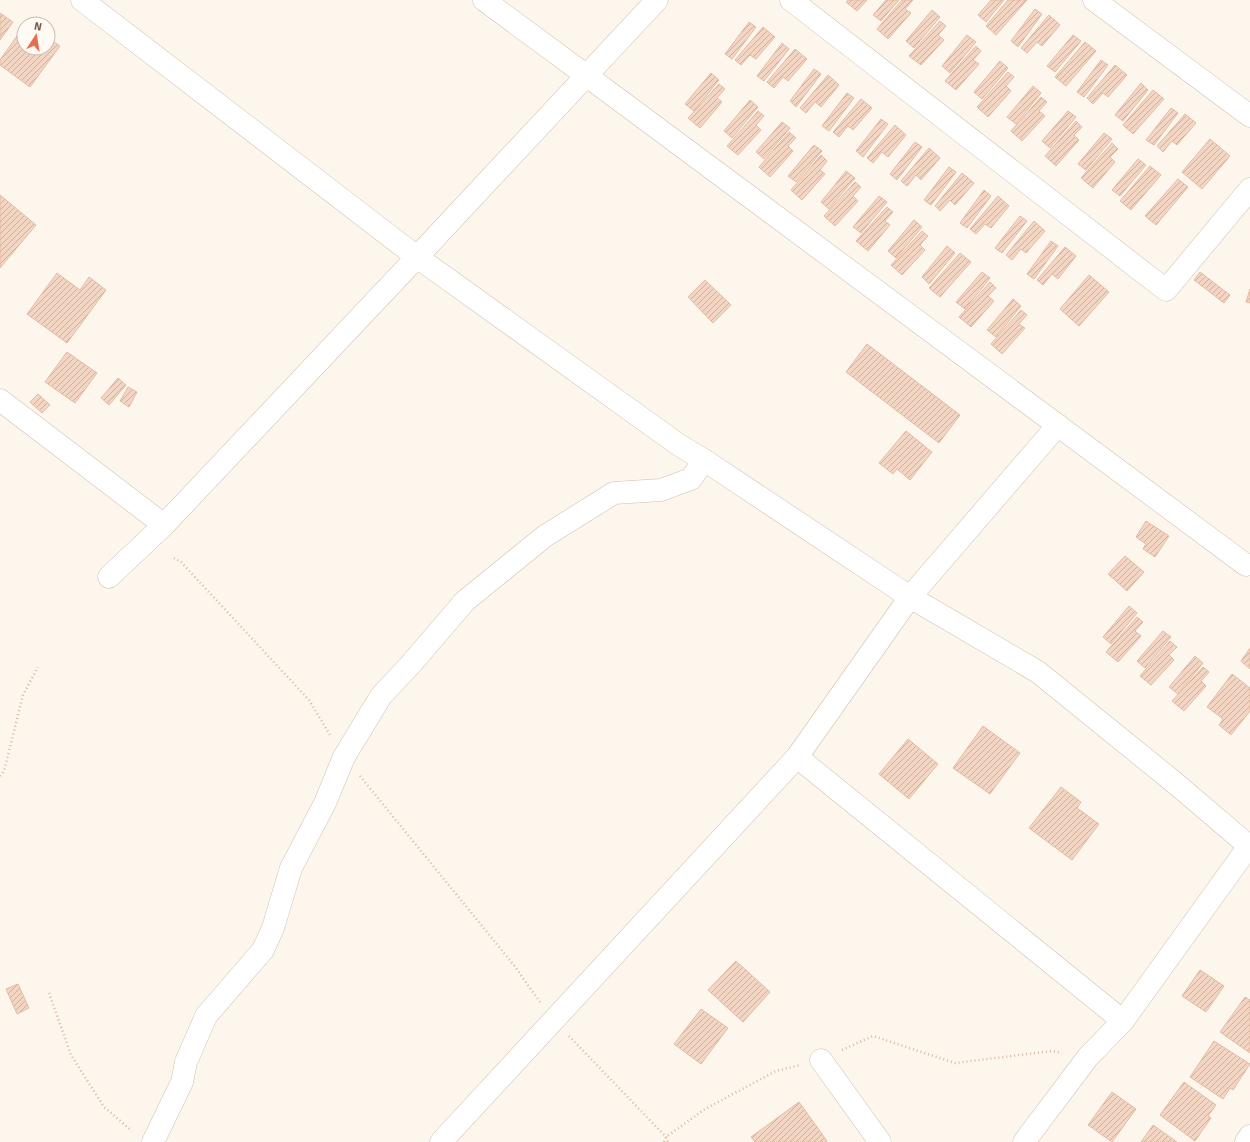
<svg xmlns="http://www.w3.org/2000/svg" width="1250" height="1142" font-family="Signika,sans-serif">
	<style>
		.building { fill: url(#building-hatch); stroke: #e6bba3 }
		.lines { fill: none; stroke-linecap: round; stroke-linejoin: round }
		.minor-casing { stroke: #d1beb0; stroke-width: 23 }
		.path { stroke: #d9b8a5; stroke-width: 2.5; stroke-dasharray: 1 3; stroke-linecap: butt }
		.minor { stroke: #fff; stroke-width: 22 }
	</style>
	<defs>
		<pattern id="building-hatch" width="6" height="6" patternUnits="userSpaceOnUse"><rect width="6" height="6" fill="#f3d5c3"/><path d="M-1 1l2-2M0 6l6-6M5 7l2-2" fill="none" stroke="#cab0a1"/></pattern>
	</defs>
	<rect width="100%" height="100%" fill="#fdf6ec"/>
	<g class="building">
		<polygon points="848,0 867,0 857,11 846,2"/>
		<polygon points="886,0 899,0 881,21 873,15"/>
		<polygon points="902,0 913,0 905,9 911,13 888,39 877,29"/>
		<polygon points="991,0 1004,0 986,22 978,15"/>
		<polygon points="1008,0 1027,0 996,35 986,26"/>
		<polygon points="1035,9 1042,14 1018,47 1011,41"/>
		<polygon points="932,10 940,17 914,48 906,41"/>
		<polygon points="0,13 13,22 0,40"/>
		<polygon points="1049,15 1060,25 1042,46 1037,42 1027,53 1021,48"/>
		<polygon points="940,21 946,26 938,35 944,40 921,65 909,56"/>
		<polygon points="749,22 756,27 732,59 725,54"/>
		<polygon points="24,26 24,48 48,48 48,38 60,46 30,87 0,65 0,60"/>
		<polygon points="763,27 775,37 756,59 750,55 741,65 735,60"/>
		<polygon points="967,35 976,42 950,73 942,66"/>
		<polygon points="1073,35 1081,41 1055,72 1047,66"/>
		<polygon points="1085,42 1096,51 1066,86 1055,77"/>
		<polygon points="782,43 789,49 764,81 757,76"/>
		<polygon points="976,46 981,51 973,60 979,64 956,90 945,81"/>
		<polygon points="795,49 807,59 788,81 783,77 774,88 767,82"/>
		<polygon points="1101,60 1108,65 1084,97 1077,92"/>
		<polygon points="1000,61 1008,68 982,99 974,92"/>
		<polygon points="1115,65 1127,75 1108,97 1103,93 1093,104 1087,98"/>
		<polygon points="814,69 821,74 796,107 790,101"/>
		<polygon points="1008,72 1014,77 1006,86 1011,91 988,117 977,107"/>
		<polygon points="711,73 719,80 694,111 685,104"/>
		<polygon points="828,75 839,85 821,107 815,102 806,113 800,108"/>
		<polygon points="1141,83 1148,90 1123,121 1115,115"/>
		<polygon points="719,84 725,89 717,98 722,102 700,128 688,118"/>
		<polygon points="1033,86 1041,93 1016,124 1007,117"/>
		<polygon points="1153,90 1164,99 1133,134 1123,125"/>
		<polygon points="847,93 854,98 829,131 822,126"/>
		<polygon points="1041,97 1047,102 1039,111 1045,116 1022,141 1011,131"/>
		<polygon points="861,99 872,108 853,130 848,126 839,137 833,132"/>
		<polygon points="750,100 758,107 732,138 724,131"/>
		<polygon points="1171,108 1178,113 1154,145 1146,140"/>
		<polygon points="758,111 764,116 756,125 761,130 738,155 727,146"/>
		<polygon points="1068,111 1076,117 1050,148 1042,141"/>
		<polygon points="1185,114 1196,123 1177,145 1172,141 1163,152 1157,146"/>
		<polygon points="881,119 888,124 863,157 856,151"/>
		<polygon points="1076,121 1082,127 1074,135 1079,140 1056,166 1045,156"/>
		<polygon points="782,122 790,128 764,159 756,152"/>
		<polygon points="895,125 906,135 888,157 882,152 873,163 867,158"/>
		<polygon points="789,132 796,138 788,146 793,151 770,177 759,167"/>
		<polygon points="1104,133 1112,139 1086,170 1078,164"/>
		<polygon points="1210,139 1230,156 1202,189 1182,172"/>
		<polygon points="915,142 922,147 897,180 890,174"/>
		<polygon points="1112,143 1118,149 1110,157 1115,162 1093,188 1081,178"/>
		<polygon points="814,145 822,151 796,182 788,176"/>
		<polygon points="929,148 940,158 921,180 916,175 907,186 901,181"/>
		<polygon points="821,155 827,161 820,170 825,174 802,200 791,190"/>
		<polygon points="1138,159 1146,165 1120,196 1112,190"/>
		<polygon points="1150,166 1161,175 1131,210 1120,201"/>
		<polygon points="949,167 956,172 931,205 924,200"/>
		<polygon points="846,171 855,178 829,209 821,202"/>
		<polygon points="962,173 974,183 955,205 950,200 940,211 935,206"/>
		<polygon points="1178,179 1188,187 1156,225 1145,216"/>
		<polygon points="855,182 861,187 853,196 858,201 835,226 824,216"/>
		<polygon points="984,190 991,196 967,228 960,223"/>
		<polygon points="0,195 36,225 0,268"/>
		<polygon points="879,196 887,202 861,233 853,227"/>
		<polygon points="998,196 1009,206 991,228 985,224 976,234 970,229"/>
		<polygon points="887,207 893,212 885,221 890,225 868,251 856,241"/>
		<polygon points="1020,216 1027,221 1002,253 995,248"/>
		<polygon points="914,220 922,227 896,258 888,251"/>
		<polygon points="1034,221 1045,231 1026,253 1021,249 1012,260 1006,255"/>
		<polygon points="922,231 928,236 920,245 925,250 902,275 891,265"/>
		<polygon points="1051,241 1058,246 1034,279 1027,274"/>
		<polygon points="947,246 955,253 929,284 922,277"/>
		<polygon points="1065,247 1076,256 1058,279 1052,274 1043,285 1037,280"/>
		<polygon points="960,253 971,262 940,297 929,288"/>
		<polygon points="982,272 990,278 965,309 956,302"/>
		<polygon points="1200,272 1230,295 1224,303 1194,280"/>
		<polygon points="57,273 80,290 89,277 106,290 67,343 27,314"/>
		<polygon points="1089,275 1109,292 1079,326 1060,309"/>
		<polygon points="705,280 731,305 713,323 688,297"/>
		<polygon points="990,282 996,288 988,296 994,301 971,327 959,317"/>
		<polygon points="1250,289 1250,303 1246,302"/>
		<polygon points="1013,299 1021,306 996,337 987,330"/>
		<polygon points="1021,310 1027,315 1019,324 1025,328 1002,354 991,344"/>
		<polygon points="867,344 960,415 939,443 846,372"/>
		<polygon points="67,352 97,373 75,403 45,382"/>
		<polygon points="118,378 126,385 109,405 101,398"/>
		<polygon points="128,387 137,392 129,407 120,401"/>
		<polygon points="38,394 50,405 42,413 30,402"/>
		<polygon points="906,431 932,452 910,480 897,469 893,474 879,463"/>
		<polygon points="1146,521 1169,536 1155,557 1143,549 1146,544 1136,537"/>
		<polygon points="1125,556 1144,572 1127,591 1108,574"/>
		<polygon points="1129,606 1137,613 1111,644 1103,637"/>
		<polygon points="1137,617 1143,622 1135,631 1141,636 1118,662 1106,652"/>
		<polygon points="1163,631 1171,637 1145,668 1137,661"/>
		<polygon points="1170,641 1177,647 1169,655 1174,660 1151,685 1140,676"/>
		<polygon points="1250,648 1250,669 1241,661"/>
		<polygon points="1195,656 1203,663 1178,694 1169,687"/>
		<polygon points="1203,667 1209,672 1201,681 1206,686 1184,711 1172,701"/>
		<polygon points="1232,674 1250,688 1250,711 1231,735 1219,725 1223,719 1207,707"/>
		<polygon points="983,726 1020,753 990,794 953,768"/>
		<polygon points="908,739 938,764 909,799 879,774"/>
		<polygon points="1061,787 1081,802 1077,808 1099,824 1072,860 1029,828"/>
		<polygon points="736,961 770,992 743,1022 708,990"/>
		<polygon points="1200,970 1224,986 1206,1012 1182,996"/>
		<polygon points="18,984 29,1008 17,1014 6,989"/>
		<polygon points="1245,997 1250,1000 1250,1053 1220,1032"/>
		<polygon points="701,1009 728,1028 701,1064 674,1044"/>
		<polygon points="1214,1041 1250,1064 1233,1090 1230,1088 1223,1099 1190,1077"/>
		<polygon points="1184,1082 1216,1105 1208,1116 1211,1118 1195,1141 1160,1115"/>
		<polygon points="1112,1092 1136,1109 1112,1142 1088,1125"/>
		<polygon points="799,1102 827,1141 825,1142 755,1142 751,1137"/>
		<polygon points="1153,1125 1177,1142 1141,1142"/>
	</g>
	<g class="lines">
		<g class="minor-casing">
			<g id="minor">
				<polyline points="82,0 417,257 679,445 704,460 910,597 1038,672 1175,783 1250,847"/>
				<polyline points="484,0 587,76 1246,565"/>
				<polyline points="791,0 1166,290 1250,189"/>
				<polyline points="1094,0 1250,116"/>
				<polyline points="0,400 164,525"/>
				<polyline points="109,577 164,525 417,257 657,0"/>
				<polyline points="797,757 1123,1021"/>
				<polyline points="821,1060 880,1142"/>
				<polyline points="153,1142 182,1082 186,1062 206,1016 263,950 273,928 291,868 325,803 344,757 381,696 411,664 465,601 545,536 614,493 661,490 691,479 704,460"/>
				<polyline points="441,1142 797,757 910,597 1058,425"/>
				<polyline points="1024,1142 1088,1057 1123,1021 1249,846"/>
				<polyline points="1246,1142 1250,1136"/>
			</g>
		</g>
		<g class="path">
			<polyline points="174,558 181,562 309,700 330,735"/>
			<polyline points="0,776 4,771 23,695 38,667"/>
			<polyline points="360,776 513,964 540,1002"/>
			<polyline points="49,993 71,1055 104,1107 132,1131"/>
			<polyline points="569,1036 666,1137 668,1142"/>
			<polyline points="842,1050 873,1036 955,1063 1052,1051 1062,1053"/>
			<polyline points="664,1142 666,1137 705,1109 776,1071 800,1065"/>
		</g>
		<use href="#minor" class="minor"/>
	</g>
	<g transform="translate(36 36) rotate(12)"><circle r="19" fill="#fffaf3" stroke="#cabbb1"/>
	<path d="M0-3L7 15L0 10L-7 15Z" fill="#e76f51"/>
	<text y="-6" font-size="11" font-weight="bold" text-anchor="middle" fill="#7a5c4d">N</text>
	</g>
</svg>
